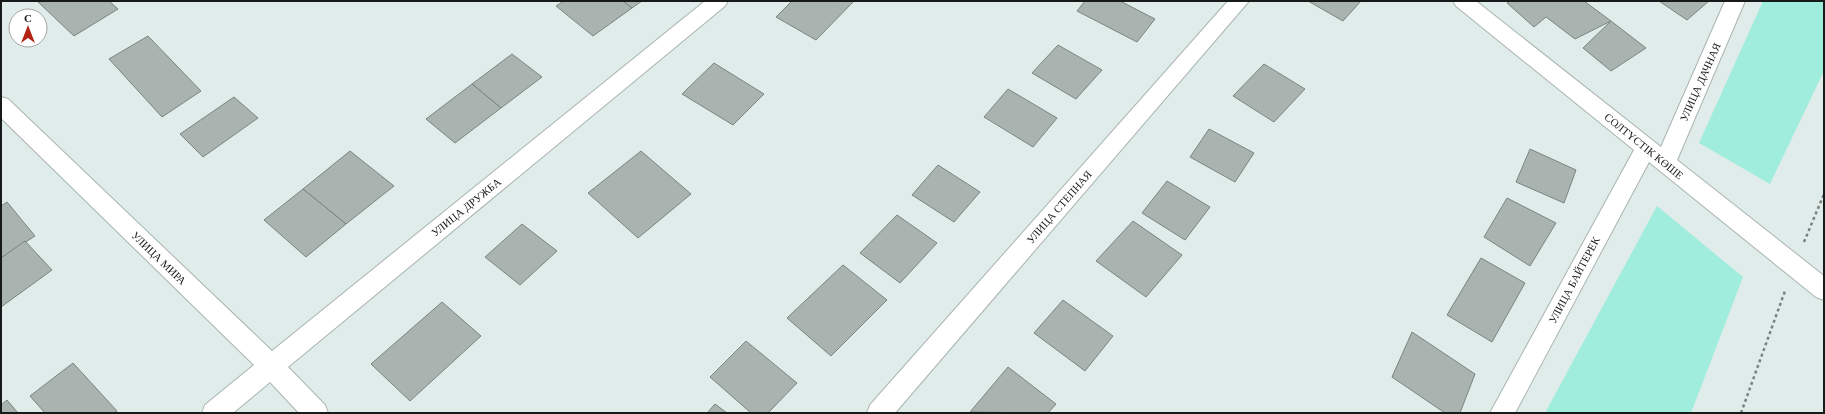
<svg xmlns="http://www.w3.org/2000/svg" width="1825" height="414" font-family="'Times New Roman',serif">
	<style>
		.green { fill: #a0edde }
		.building { fill: #a9b4b1; stroke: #7a8582 }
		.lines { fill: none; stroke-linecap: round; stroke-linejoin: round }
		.street-casing { stroke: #a9b4b1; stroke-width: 2 }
		.path { stroke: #7a8280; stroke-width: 2.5; stroke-dasharray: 3 3; stroke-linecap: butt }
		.street { fill: #fff; fill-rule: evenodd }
		.labels { text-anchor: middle; stroke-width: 3; stroke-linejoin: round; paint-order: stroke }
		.street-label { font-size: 11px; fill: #161a19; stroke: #fff }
	</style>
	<rect width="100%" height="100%" fill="#e0ece9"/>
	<g class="green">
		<polygon points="1763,1 1824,1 1824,71 1770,184 1699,143"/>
		<polygon points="1657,206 1743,277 1691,413 1545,413"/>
	</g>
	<g class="building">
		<polygon points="37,1 109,1 118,9 74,36"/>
		<polygon points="564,1 623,1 632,8 593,36 556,6"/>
		<polygon points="623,1 642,1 632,8"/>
		<polygon points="792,1 854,1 816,40 776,17"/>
		<polygon points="1085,1 1120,1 1155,19 1137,42 1077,11"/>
		<polygon points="1308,1 1361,1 1343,21"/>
		<polygon points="1510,1 1584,1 1611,21 1575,39 1546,17 1534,27 1507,3"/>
		<polygon points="1659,1 1709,1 1687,20"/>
		<polygon points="1611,21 1646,48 1611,71 1583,48"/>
		<polygon points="148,36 201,91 162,117 109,59"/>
		<polygon points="1058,45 1102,70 1076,99 1032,73"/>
		<polygon points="512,54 542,77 501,108 472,84"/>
		<polygon points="714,63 764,94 733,125 682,94"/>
		<polygon points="1264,64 1305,89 1274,122 1233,96"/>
		<polygon points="472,84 501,108 455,143 426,119"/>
		<polygon points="1008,89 1057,118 1033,147 984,117"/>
		<polygon points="234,97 258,118 203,157 180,134"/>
		<polygon points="1209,129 1254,153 1235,182 1190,157"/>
		<polygon points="1530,149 1576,170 1564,203 1516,182"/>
		<polygon points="350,151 394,186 346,224 303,189"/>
		<polygon points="641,151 691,194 638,238 588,193"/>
		<polygon points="938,165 980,192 954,222 912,195"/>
		<polygon points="1167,181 1210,207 1185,240 1142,213"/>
		<polygon points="303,189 346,224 306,257 264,220"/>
		<polygon points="1507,198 1556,223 1530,266 1484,237"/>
		<polygon points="7,202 35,236 1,258 1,206"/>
		<polygon points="897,215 937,243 900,283 860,253"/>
		<polygon points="1133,221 1182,255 1146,297 1096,261"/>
		<polygon points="522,224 557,251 520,285 485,257"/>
		<polygon points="25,241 52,270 1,307 1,258"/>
		<polygon points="1481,258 1525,283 1492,342 1447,315"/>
		<polygon points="843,265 887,300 831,356 787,318"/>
		<polygon points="1063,300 1113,336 1085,371 1034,333"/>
		<polygon points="442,302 481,336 410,401 371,364"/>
		<polygon points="1412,332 1475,374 1460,413 1445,413 1392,377"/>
		<polygon points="746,341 797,383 768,413 751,413 710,377"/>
		<polygon points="73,363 117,411 114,413 45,413 30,396"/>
		<polygon points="1008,367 1056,404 1048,413 970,412"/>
		<polygon points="7,400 18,413 1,413 1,405"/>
		<polygon points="715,404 727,413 707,413"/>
	</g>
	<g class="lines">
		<g class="street-casing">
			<g id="street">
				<polygon points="705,1 728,1 725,6 288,367 325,405 328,413 299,413 270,382 233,413 202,413 205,405 254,365 1,118 1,97 8,99 272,351"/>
				<polygon points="1228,1 1249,1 895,413 867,413 870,405"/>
				<polygon points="1453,1 1476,1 1661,147 1725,1 1745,1 1677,160 1824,276 1824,300 1816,297 1649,162 1515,413 1490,413 1634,150 1456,6"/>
			</g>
		</g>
		<g class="path">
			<polyline points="1804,242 1824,194"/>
			<polyline points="1741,413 1785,291"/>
		</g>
		<use href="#street" class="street"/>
	</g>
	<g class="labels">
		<g class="street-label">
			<text transform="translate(1700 82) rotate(-66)" y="4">УЛИЦА ДАЧНАЯ</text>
			<text transform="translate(1644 146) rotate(39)" y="4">СОЛТҮСТІК КӨШЕ</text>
			<text transform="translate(466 207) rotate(-39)" y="4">УЛИЦА ДРУЖБА</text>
			<text transform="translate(1059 207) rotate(-49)" y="4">УЛИЦА СТЕПНАЯ</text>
			<text transform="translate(159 258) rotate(44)" y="4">УЛИЦА МИРА</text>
			<text transform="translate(1574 280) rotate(-62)" y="4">УЛИЦА БАЙТЕРЕК</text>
		</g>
	</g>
	<rect width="1825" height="414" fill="none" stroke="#161a19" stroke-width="4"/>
	<g transform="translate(28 28)"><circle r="19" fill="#ffffff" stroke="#a2a3a3"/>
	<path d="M0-3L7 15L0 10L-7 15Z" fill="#b22413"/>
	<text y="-6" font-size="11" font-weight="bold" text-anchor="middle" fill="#161a19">С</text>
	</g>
</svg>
